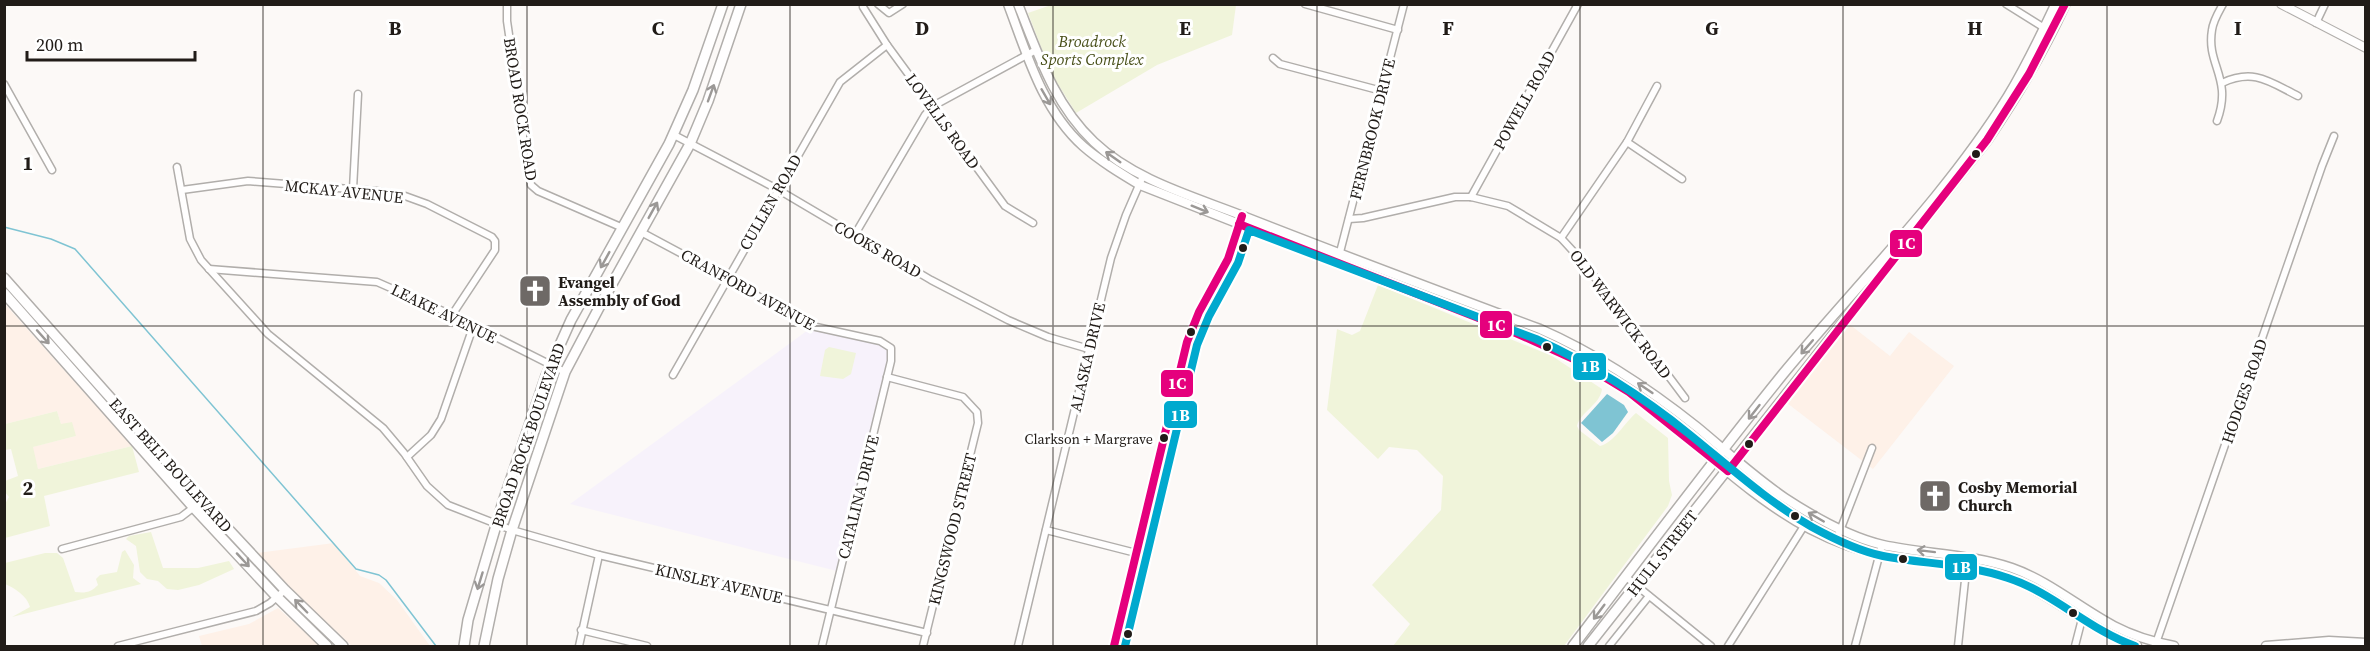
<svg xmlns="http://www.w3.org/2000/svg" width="2370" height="651" font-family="'Source Serif 4',serif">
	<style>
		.built { fill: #fef1e8 }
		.education { fill: #f7f2fb }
		.green { fill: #f0f4da }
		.water { fill: #7fc4d3 }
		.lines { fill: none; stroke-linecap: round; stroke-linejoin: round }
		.stream { stroke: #7fc4d3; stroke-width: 1.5 }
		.minor-casing { stroke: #b1aeab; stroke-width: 9 }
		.tertiary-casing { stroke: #b1aeab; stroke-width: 10 }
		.secondary-casing { stroke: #b1aeab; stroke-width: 11 }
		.primary-casing { stroke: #b1aeab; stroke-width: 12 }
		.minor { stroke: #fffefe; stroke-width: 6 }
		.tertiary { stroke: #fffefe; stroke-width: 8 }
		.secondary { stroke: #fffefe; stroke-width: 8 }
		.primary { stroke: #fffefe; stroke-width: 9 }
		.bus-1-casing { stroke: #fff; stroke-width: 12 }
		.bus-2-casing { stroke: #fff; stroke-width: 12 }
		.bus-1 { stroke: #e5007d; stroke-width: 8 }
		.bus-2 { stroke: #00a9ce; stroke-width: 8 }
		.oneway { stroke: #9b9896 }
		.grid { fill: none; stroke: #211c18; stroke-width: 1.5; stroke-opacity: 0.55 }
		.bus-dot { fill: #211c18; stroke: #fff; stroke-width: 2 }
		.labels { text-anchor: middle; stroke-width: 6; stroke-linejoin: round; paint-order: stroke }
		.bus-label { font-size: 14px; fill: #211c18; stroke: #fff; text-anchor: end }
		.park-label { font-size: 16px; font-style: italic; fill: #49501a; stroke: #fff }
		.street-label { font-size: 16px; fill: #211c18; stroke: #fff }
		.poi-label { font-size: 16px; font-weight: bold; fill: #211c18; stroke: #fff; text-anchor: start }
		.grid-label { font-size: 20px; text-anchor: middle; font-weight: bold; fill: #211c18; stroke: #fff; stroke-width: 6; stroke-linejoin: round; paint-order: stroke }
		.line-badge { stroke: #fff; stroke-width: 2 }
		.badge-label { font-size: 16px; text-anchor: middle; font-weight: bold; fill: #fff }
	</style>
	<rect width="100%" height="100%" fill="#fcf9f7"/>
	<g class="built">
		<polygon points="4,303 132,446 38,469 32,447 76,436 61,424 57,411 5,424"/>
		<polygon points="1849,324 1890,356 1909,332 1954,366 1873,469 1787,403"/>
		<polygon points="334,543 360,576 379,583 397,600 430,646 352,646 300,598 257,553"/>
		<polygon points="278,608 320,646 202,646 199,636 249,624"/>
	</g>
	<polygon class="education" points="808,330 877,343 889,352 837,571 570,504"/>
	<g class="green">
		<polygon points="1054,4 1236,4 1236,5 1232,35 1157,65 1076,113 1051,73 1028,13"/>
		<path d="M1378,285L1552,356L1599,387L1602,389C1600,405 1581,411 1577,426L1579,430L1600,446C1614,443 1625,422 1636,413L1668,438L1669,481L1672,495L1668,506L1564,646H1393L1410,624L1372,585L1441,510L1443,476L1417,450L1389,447L1378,459L1327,410L1337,329L1352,335L1360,331Z"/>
		<polygon points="829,347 856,353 851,374 843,379 820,376 825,350"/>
		<polygon points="57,411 61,424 72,422 76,436 33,447 38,469 132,446 139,472 44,496 50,526 5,538 5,504 9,497 5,492 5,481 18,476 11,449 5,450 5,424"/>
		<polygon points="151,532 163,568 198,568 229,561 234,569 199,585 178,590 167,589 158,581 147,579 140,572 136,546 126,539 129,536"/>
		<path d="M125,550L134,565L133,578L141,584L12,617L30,607C27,596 15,588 5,584V563L45,553H57L63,558L75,592C85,593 90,593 98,585L96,579L100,575L117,572L122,552Z"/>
	</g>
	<polygon class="water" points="1607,394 1624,405 1628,412 1613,433 1602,442 1581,423"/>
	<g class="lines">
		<polyline class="stream" points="4,227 51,239 75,249 356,569 379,575 386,580 436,646"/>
		<g class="minor-casing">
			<g id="minor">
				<polyline points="507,4 507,21 531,185 538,191 623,228"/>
				<polyline points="878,4 889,13 903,4"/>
				<polyline points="1305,4 1398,30"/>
				<polyline points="2006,4 2046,29"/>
				<polyline points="863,7 887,45 1005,206 1033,223"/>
				<polyline points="2316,23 2325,4"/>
				<polyline points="1273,58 1280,64 1382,91"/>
				<path d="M2222,83C2254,68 2270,82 2298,96"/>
				<polyline points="4,84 52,170"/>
				<path d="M2217,121C2233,78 2206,65 2212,30C2213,21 2218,13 2223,4"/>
				<polyline points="674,135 777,189 931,280 1008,320 1048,337 1089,349"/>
				<polyline points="1627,142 1682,179"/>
				<polyline points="177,167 190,239 201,260 268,334 383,428 404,453 427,486 448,505 512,530 599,555 927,633"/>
				<polyline points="353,189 358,94"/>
				<polyline points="182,190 248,181 376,191 405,196 427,204 492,237 495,241 495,250 452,315"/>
				<polyline points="1471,197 1578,4"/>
				<polyline points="1349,219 1363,218 1455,197 1471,197 1508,206 1561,238 1584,263 1685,398"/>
				<polyline points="641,232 727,278 807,325 880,341 891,348 891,361 822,646"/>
				<polyline points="854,236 925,115 933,106 1036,50"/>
				<polyline points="1561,238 1627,142 1657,86"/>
				<polyline points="1339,256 1404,4"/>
				<polyline points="209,269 377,282 452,315 565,372"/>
				<polyline points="673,375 840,82 887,45"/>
				<polyline points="887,377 963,397 977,412 978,423 923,646"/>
				<polyline points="407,457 431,435 441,419 473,327"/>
				<polyline points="1046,530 1136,553"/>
				<polyline points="1836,541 1872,448"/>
				<polyline points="62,549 181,517 202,501"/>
				<polyline points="1626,577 1711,646"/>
				<polyline points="581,630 647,646"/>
				<polyline points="118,646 256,611 270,603 285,590"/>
				<polyline points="579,646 599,555"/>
				<polyline points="1018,646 1111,258 1126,215 1143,176"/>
				<polyline points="1609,646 1649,596"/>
				<polyline points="1728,646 1804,526"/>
				<polyline points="1855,646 1882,545"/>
				<polyline points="1958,646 1966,571 1970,567"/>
				<polyline points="2075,646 2083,615"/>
				<polyline points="2155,646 2322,166 2334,136"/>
			</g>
		</g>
		<g class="tertiary-casing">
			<g id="tertiary">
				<polyline points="2281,4 2366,48"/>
				<polyline points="1114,646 1187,342 1199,312 1228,259 1242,216"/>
			</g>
		</g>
		<g class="secondary-casing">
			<g id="secondary">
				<path d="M1008,4C1027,54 1042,109 1083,146C1100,161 1120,173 1140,185C1228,220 1317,254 1405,289C1464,312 1523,334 1580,362C1665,405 1726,484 1810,529C1835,542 1862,552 1889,557C1924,562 1960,562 1994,572C2047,588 2086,629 2137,646"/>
				<path d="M1018,4C1038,54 1054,104 1094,142C1134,180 1192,196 1243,216C1342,255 1441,292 1540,329C1597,354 1648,388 1697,427C1726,451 1754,477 1785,498C1814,517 1848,537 1883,545C1925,554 1970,554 2012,568C2049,581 2080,608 2114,626C2133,636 2153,642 2174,646"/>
				<polyline points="2266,646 2329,641 2366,643"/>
			</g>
		</g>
		<g class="primary-casing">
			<g id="primary">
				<polyline points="4,278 202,501 285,590 343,646"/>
				<polyline points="4,293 194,508 276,596 327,646"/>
				<polyline points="464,646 468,620 503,502 546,376 571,320 669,144 693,90 723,4"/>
				<polyline points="484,646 498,579 512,530 565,372 602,302 690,144 708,101 741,4"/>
				<path d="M1573,646C1642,555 1711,463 1783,374C1858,283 1945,198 2008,97C2026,67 2041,36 2056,4"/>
				<path d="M1588,646L1987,140C2017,96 2043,52 2065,4"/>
			</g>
		</g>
		<use href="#minor" class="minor"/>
		<use href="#tertiary" class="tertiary"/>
		<use href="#secondary" class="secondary"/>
		<use href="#primary" class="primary"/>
		<g class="bus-1-casing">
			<g id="bus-1">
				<polyline points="1239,224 1509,330 1578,361 1629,392 1728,471"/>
				<polyline points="1728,471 1987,140 2029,74 2065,4"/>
				<polyline points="1114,646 1187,342 1199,312 1228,259 1242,216"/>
			</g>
		</g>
		<g class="bus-2-casing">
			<path id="bus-2" d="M1125,646L1197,345L1209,316L1238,263L1249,230L1536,339C1591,364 1642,396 1689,434C1730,467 1767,501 1812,527C1834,539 1858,551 1883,556C1924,564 1968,564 2008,578C2054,593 2089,630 2135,646"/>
		</g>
		<use href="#bus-1" class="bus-1"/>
		<use href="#bus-2" class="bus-2"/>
	</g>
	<defs><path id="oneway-shaft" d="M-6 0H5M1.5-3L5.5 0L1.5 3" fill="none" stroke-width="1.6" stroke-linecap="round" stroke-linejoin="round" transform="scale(1.5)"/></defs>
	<g class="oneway">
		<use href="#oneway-shaft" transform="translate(711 93) rotate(-70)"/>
		<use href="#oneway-shaft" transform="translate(1046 97) rotate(60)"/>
		<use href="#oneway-shaft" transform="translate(1113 157) rotate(-145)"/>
		<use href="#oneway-shaft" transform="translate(1200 209) rotate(22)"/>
		<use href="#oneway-shaft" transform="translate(653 210) rotate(-61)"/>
		<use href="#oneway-shaft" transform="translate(605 260) rotate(119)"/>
		<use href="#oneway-shaft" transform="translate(43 337) rotate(48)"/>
		<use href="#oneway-shaft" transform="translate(1807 347) rotate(131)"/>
		<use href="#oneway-shaft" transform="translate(1645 388) rotate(-146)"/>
		<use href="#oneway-shaft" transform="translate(1754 412) rotate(128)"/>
		<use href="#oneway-shaft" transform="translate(1816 517) rotate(-150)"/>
		<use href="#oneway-shaft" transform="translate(1926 551) rotate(-173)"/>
		<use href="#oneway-shaft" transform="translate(243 560) rotate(47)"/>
		<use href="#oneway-shaft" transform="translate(480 581) rotate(107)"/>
		<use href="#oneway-shaft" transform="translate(301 606) rotate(-134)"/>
		<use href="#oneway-shaft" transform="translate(1599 612) rotate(127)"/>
	</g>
	<path class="grid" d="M263,4V646M527,4V646M790,4V646M1053,4V646M1317,4V646M1580,4V646M1843,4V646M2107,4V646M4,326H2366"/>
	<defs>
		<g id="church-square" transform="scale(1.725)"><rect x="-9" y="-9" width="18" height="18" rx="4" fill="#6e6966" stroke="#fff"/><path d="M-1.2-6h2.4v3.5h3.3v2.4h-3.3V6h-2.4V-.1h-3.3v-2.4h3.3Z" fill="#fff"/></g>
	</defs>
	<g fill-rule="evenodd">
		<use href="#church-square" x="535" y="291"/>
		<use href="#church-square" x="1935" y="496"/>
	</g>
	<g class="bus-dot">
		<circle cx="1976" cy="154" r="5"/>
		<circle cx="1243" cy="248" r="5"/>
		<circle cx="1191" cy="332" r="5"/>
		<circle cx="1547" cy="347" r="5"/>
		<circle cx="1164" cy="438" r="5"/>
		<circle cx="1749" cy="444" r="5"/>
		<circle cx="1795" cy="516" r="5"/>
		<circle cx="1903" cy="559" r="5"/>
		<circle cx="2073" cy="613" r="5"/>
		<circle cx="1128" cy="634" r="5"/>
	</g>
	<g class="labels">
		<g class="bus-label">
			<text x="1153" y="444">Clarkson + Margrave</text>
		</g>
		<g class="park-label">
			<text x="1092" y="47">Broadrock<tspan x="1092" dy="18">Sports Complex</tspan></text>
		</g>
		<g class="street-label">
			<text transform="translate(1524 100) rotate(-61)" y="6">POWELL ROAD</text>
			<text transform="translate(521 109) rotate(81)" y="6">BROAD ROCK ROAD</text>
			<text transform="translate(943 121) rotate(54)" y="6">LOVELLS ROAD</text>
			<text transform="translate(1372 129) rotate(-76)" y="6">FERNBROOK DRIVE</text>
			<text transform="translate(344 191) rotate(6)" y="6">MCKAY AVENUE</text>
			<text transform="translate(770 202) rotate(-60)" y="6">CULLEN ROAD</text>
			<text transform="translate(878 249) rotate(30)" y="6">COOKS ROAD</text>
			<text transform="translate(748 289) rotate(29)" y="6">CRANFORD AVENUE</text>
			<text transform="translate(444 313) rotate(26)" y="6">LEAKE AVENUE</text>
			<text transform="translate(1621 314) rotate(53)" y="6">OLD WARWICK ROAD</text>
			<text transform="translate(1087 357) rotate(-77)" y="6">ALASKA DRIVE</text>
			<text transform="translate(2244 391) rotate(-71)" y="6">HODGES ROAD</text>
			<text transform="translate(528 435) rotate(-71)" y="6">BROAD ROCK BOULEVARD</text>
			<text transform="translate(171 465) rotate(48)" y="6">EAST BELT BOULEVARD</text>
			<text transform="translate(858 497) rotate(-76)" y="6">CATALINA DRIVE</text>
			<text transform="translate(952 529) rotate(-76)" y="6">KINGSWOOD STREET</text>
			<text transform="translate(1662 553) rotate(-52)" y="6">HULL STREET</text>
			<text transform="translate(719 583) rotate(13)" y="6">KINSLEY AVENUE</text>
		</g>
		<g class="poi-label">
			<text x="558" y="288">Evangel<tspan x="558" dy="18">Assembly of God</tspan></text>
			<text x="1958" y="493">Cosby Memorial<tspan x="1958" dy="18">Church</tspan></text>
		</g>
	</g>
	<g class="grid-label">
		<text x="395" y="35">B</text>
		<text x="658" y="35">C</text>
		<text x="922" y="35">D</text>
		<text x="1185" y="35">E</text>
		<text x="1448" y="35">F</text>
		<text x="1712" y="35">G</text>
		<text x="1975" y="35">H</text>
		<text x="2238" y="35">I</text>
		<text x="28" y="170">1</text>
		<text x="28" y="495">2</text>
	</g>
	<g class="line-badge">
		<rect x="1889" y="229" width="34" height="29" rx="6" fill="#e5007d"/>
		<rect x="1479" y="310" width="34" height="29" rx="6" fill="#e5007d"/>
		<rect x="1572" y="352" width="35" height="29" rx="6" fill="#00a9ce"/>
		<rect x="1160" y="369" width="34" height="29" rx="6" fill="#e5007d"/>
		<rect x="1163" y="400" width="35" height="29" rx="6" fill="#00a9ce"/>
		<rect x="1944" y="553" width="34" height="28" rx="6" fill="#00a9ce"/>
	</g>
	<g class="badge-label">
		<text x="1906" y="249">1C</text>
		<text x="1496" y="331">1C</text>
		<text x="1590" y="372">1B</text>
		<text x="1177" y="389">1C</text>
		<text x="1180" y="421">1B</text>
		<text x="1961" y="573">1B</text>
	</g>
	<rect width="2370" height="651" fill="none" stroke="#211c18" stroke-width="12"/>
	<path d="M27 51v9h168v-9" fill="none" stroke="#211c18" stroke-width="3"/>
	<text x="36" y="51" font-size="18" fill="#211c18" stroke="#ffffff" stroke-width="4.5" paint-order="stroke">200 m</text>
</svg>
